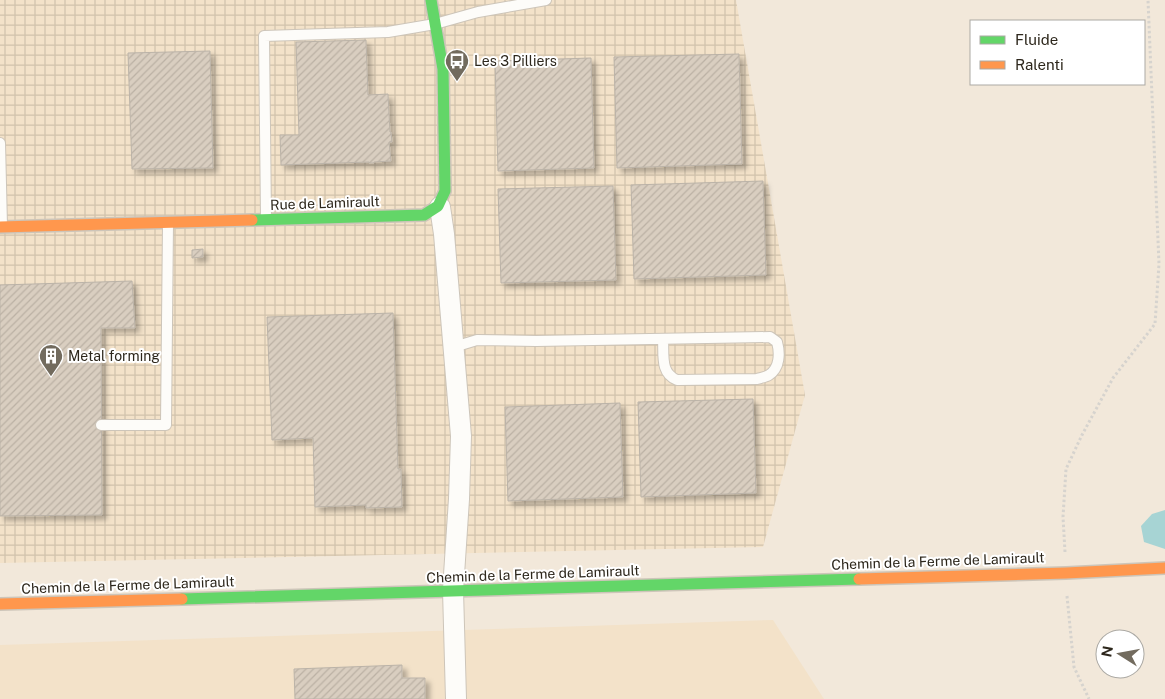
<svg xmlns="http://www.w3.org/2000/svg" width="1165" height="699" font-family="'Public Sans',sans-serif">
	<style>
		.built { fill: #f3e2c9 }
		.industrial { fill: url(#industrial-grid) }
		.water { fill: #a7d4d4 }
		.building { fill: url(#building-hatch); stroke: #bbb3a8; filter: url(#shadow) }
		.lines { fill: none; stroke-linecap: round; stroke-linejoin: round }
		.lane-casing { stroke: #cdc5b9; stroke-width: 12 }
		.street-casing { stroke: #cdc5b9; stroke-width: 22 }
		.fast-casing { stroke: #cdc5b9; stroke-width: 14 }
		.slow-casing { stroke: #cdc5b9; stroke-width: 14 }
		.path { stroke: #d6d3ce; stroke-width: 3; stroke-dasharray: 2.5 2.5; stroke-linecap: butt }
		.lane { stroke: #fdfcf9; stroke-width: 10 }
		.street { stroke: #fdfcf9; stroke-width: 20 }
		.fast { stroke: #63d668; stroke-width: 11 }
		.slow { stroke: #ff974d; stroke-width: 11 }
		.labels { text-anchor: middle; stroke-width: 4; stroke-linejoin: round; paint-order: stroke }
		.poi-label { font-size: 14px; fill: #2d271c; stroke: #fff; text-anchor: start }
		.street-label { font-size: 14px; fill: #2d271c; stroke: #fff }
	</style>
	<defs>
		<pattern id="industrial-grid" width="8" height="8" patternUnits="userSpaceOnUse" patternTransform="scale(1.25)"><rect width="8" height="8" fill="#f3e2c9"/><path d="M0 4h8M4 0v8" fill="none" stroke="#d1c2ac"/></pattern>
		<pattern id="building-hatch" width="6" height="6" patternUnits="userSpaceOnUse" patternTransform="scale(1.25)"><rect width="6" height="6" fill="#d9cec0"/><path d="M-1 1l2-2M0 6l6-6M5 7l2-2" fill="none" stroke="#bbb1a4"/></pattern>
		<filter id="shadow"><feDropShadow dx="4.5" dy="4.5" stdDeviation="2.5" flood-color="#0004"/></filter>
	</defs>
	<rect width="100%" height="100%" fill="#f2e8da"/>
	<polygon class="built" points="773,620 824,699 0,699 0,645"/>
	<polygon class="industrial" points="0,0 736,0 805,395 763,547 0,563"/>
	<polygon class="water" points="1165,510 1165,549 1144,542 1141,526 1152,514"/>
	<g class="building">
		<polygon points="366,40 368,95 388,94 390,132 391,132 392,142 389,142 391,161 374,162 374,163 369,163 369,162 281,165 280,135 299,135 296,42"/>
		<polygon points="210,51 213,168 132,169 128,53"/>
		<polygon points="739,54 742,164 617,168 614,57"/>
		<polygon points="591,58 594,168 498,171 495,61"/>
		<polygon points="763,181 766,275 634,279 631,185"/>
		<polygon points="613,186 616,280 501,283 498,189"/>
		<polygon points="203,249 203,257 192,258 192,250"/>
		<polygon points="132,281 135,328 101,328 102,515 0,516 0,285"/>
		<polygon points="393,313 398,469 401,469 402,507 366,508 366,505 315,507 313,438 272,440 267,317"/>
		<polygon points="753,399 756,493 641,497 638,402"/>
		<polygon points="620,403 623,497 508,501 505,407"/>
		<polygon points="402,665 402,678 425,678 425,699 295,699 294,669"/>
	</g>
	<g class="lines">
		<g class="lane-casing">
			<g id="lane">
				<polyline points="0,143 2,226"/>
				<polyline points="266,219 264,36 388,32 435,24 478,12 546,0"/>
				<path d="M454,347L477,340L536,341L770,337L777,342C780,353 780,368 769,375C766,377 760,378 757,379L677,380C660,373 664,355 663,339"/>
				<polyline points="101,425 166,425 168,223"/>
			</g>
		</g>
		<g class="street-casing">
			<polyline id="street" points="440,207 444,234 461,436 459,499 453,590 456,699"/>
		</g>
		<g class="fast-casing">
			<g id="fast">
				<polyline points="252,220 424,215 438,206 445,191 443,69 431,0"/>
				<polyline points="182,599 859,579"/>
			</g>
		</g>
		<g class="slow-casing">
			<g id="slow">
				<polyline points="0,227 252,220"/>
				<polyline points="859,579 1066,573 1165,568"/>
				<polyline points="0,604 182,599"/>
			</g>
		</g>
		<g class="path">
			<polyline points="1065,552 1063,517 1066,469 1082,435 1113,378 1155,324 1159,264 1148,0"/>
			<polyline points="1067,596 1074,667 1089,699"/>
		</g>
		<use href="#lane" class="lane"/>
		<use href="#street" class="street"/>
		<use href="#fast" class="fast"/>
		<use href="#slow" class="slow"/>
	</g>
	<defs>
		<g id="bus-pin" transform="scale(1.25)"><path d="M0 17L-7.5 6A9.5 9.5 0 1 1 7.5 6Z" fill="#726b5e" stroke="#fff"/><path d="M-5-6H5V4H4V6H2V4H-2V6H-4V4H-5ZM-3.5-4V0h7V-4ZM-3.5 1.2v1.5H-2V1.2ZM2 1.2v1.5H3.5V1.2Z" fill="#fff"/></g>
		<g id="building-pin" transform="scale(1.25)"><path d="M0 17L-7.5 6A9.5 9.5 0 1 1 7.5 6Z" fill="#726b5e" stroke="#fff"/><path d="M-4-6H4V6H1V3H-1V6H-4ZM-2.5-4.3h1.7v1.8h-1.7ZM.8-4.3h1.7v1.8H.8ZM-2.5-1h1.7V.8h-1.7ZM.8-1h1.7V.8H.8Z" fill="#fff"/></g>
	</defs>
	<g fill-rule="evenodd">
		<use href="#bus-pin" x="457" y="61"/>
		<use href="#building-pin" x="51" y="356"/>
	</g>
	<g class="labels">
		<g class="poi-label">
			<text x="474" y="66">Les 3 Pilliers</text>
			<text x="68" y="361">Metal forming</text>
		</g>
		<g class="street-label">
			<text transform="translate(325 203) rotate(-2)" y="5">Rue de Lamirault</text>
			<text transform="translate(938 561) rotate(-2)" y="5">Chemin de la Ferme de Lamirault</text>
			<text transform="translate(533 574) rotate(-2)" y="5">Chemin de la Ferme de Lamirault</text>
			<text transform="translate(128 585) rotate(-2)" y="5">Chemin de la Ferme de Lamirault</text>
		</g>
	</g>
	<rect x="970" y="20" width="175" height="65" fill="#ffffff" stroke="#aba9a4"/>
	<rect x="980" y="36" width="25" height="8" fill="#63d668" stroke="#aba9a4"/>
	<text x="1015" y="45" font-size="15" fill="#2d271c">Fluide</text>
	<rect x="980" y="61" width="25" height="8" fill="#ff974d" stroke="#aba9a4"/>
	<text x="1015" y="70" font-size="15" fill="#2d271c">Ralenti</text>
	<g transform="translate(1120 654) rotate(281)"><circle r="24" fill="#ffffff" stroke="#aba9a4"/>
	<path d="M0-4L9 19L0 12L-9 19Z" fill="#726b5e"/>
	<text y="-8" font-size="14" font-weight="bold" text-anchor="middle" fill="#2d271c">N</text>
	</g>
</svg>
